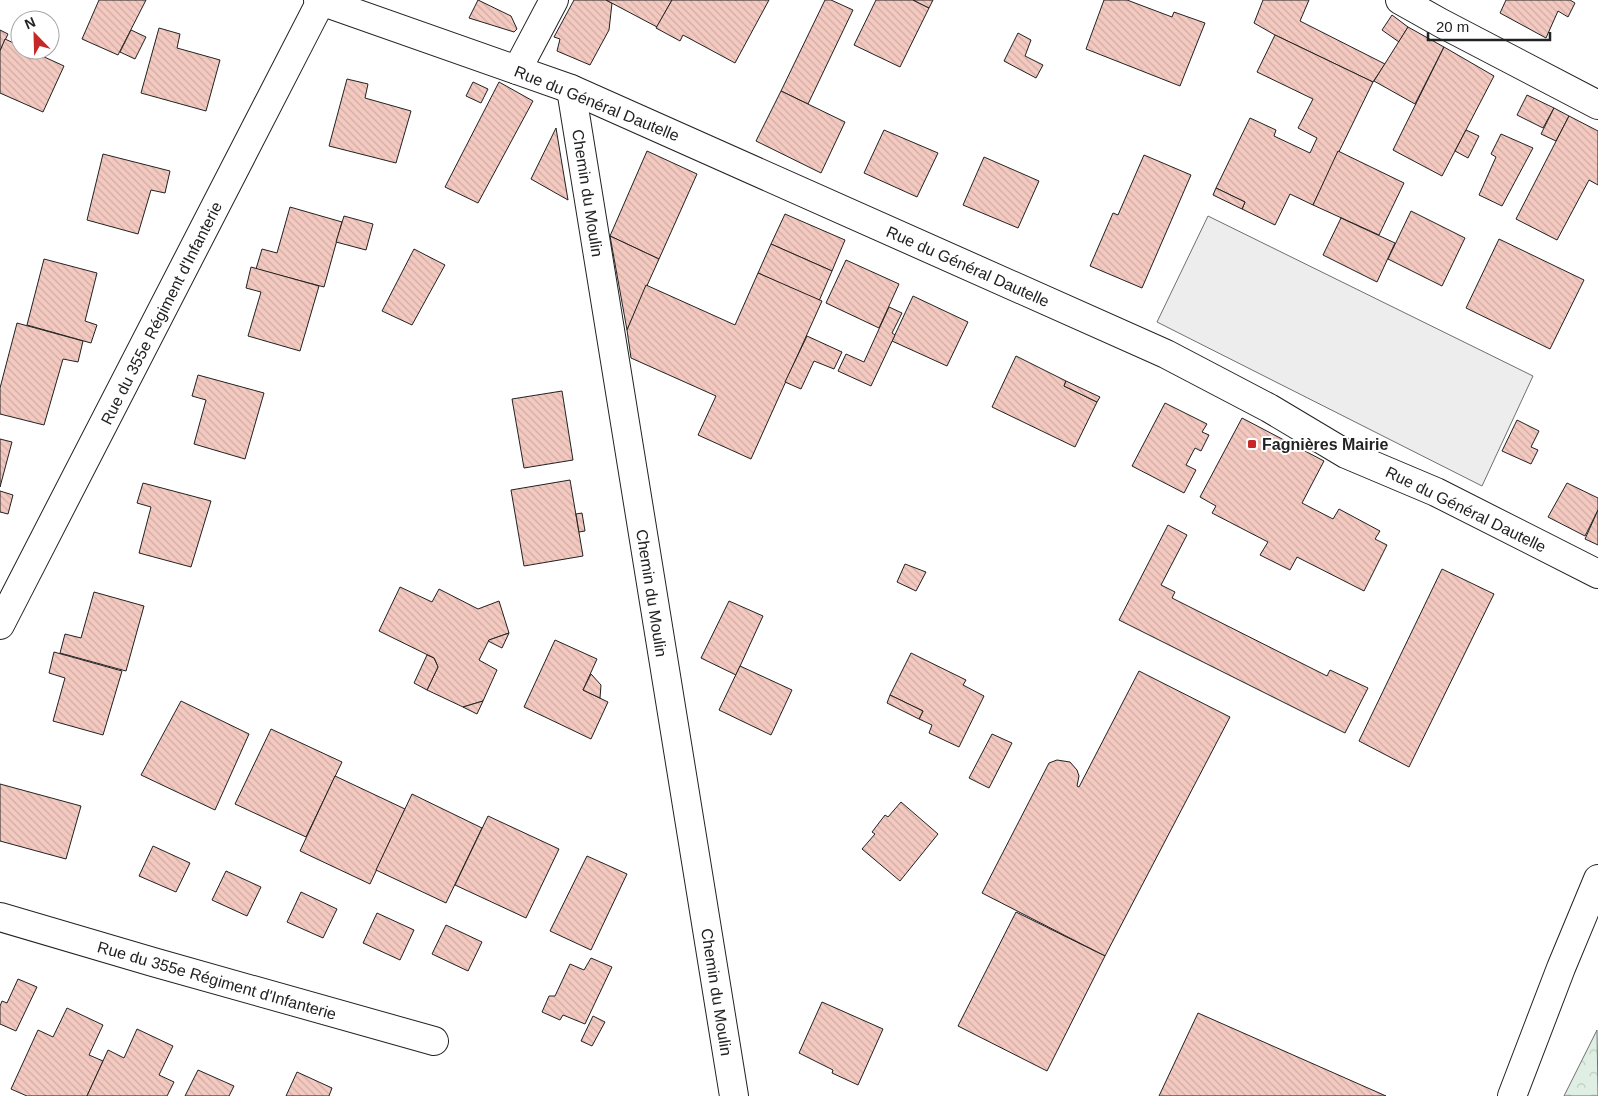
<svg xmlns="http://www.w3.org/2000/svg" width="1598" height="1096" font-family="Arial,sans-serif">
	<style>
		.park { fill: url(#park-crowns); stroke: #6f6f6f }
		.parking { fill: #ededed; stroke: #6f6f6f }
		.building { fill: url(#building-back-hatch); stroke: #222 }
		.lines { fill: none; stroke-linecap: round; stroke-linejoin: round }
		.minor-casing { stroke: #222; stroke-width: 30 }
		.tertiary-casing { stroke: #222; stroke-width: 30 }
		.minor { stroke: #fff; stroke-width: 28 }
		.tertiary { stroke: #fff; stroke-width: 28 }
		.poi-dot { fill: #c62828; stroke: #fff; stroke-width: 2 }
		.labels { text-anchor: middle; stroke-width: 4; stroke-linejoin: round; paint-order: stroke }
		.street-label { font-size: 16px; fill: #222; stroke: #fff }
		.poi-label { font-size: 16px; font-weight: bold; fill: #222; stroke: #fff; text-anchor: start }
	</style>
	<defs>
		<pattern id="park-crowns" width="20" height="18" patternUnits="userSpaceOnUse" patternTransform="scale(1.25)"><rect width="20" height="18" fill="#e0efe3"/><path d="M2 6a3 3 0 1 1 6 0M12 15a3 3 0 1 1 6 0" fill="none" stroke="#c0cdc2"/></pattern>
		<pattern id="building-back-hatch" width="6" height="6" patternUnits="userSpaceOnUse" patternTransform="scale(1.25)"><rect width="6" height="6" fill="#f3c9c0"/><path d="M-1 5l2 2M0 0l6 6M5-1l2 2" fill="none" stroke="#d0aca5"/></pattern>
	</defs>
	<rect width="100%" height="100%" fill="#fff"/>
	<polygon class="park" points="1597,1030 1598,1096 1564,1096"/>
	<polygon class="parking" points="1208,216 1533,376 1482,486 1157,322"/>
	<g class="building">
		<polygon points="99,0 146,0 118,55 82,39"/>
		<polygon points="478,0 511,16 517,29 514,32 469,18"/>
		<polygon points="574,0 606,0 612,3 609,30 590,65 557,51 560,39 554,37"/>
		<polygon points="606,0 672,0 657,27"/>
		<polygon points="672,0 769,0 735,63 683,35 680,41 656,28"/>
		<polygon points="825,0 831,0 853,10 808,104 781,91"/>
		<polygon points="876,0 913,0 929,8 900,67 854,45"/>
		<polygon points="913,0 933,0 929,8"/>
		<polygon points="1104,0 1127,0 1172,17 1174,12 1205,23 1180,86 1086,49"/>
		<polygon points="1263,0 1309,0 1300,21 1385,64 1373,82 1275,35 1254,23"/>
		<polygon points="1506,0 1570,0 1575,3 1568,17 1558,11 1546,38 1500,13"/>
		<polygon points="1392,15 1408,27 1399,42 1382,30"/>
		<polygon points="1408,27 1444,47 1415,104 1374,81"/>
		<polygon points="159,28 180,34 177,48 220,60 206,111 141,93"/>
		<polygon points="0,30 8,34 0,51"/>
		<polygon points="131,30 146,37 135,59 120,52"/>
		<polygon points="1018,33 1031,40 1025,56 1043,65 1036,78 1004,61"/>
		<polygon points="1275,35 1373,82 1313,205 1290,194 1275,225 1242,209 1245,202 1216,188 1250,118 1276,130 1274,136 1310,153 1317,138 1298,128 1313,99 1257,72"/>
		<polygon points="5,39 20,46 20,50 29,50 64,66 43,112 0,93 0,51"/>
		<polygon points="1444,47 1494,76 1442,176 1393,150"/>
		<polygon points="347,79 368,84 365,98 411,111 396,163 329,146"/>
		<polygon points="473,82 488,89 481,103 466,96"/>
		<polygon points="499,82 533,101 478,203 445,187"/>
		<polygon points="781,91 845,122 821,173 756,141"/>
		<polygon points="1527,95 1554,108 1543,128 1517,115"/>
		<polygon points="1554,108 1569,116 1556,141 1541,134"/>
		<polygon points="1569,116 1598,131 1598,185 1589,180 1557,240 1516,219"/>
		<polygon points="556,128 568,200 531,179"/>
		<polygon points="884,130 938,153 917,197 864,173"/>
		<polygon points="1466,130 1479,136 1468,158 1455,151"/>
		<polygon points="1501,134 1533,148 1502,206 1479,195 1496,157 1491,154"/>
		<polygon points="647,151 697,174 659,259 610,236"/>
		<polygon points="1338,151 1404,183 1379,235 1313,205"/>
		<polygon points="103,154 170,171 165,193 151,190 138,234 87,220"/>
		<polygon points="1144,155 1191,175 1142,288 1090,266 1113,213 1118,215"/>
		<polygon points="984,157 1039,181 1018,228 963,205"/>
		<polygon points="1216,188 1245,202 1242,209 1213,195"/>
		<polygon points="290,207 342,222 324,287 256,269 262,249 277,253"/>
		<polygon points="1411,211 1465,238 1442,286 1388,259"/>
		<polygon points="785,214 845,240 832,271 771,244"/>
		<polygon points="344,216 373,224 366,250 336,242"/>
		<polygon points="1341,218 1395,243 1377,282 1323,255"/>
		<polygon points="610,236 659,259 627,330"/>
		<polygon points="1499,239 1584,280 1550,349 1466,308"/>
		<polygon points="771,244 832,271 819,301 758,273"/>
		<polygon points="414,249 445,265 412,325 382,311"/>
		<polygon points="44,259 97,273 85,321 97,325 91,343 27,325"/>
		<polygon points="846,260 899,284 879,328 826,303"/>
		<polygon points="251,267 319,286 300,351 248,336 261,292 246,288"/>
		<polygon points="758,273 822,301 751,459 698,435 716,396 631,358 627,330 646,285 735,325"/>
		<polygon points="913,296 968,322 947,366 892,341"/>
		<polygon points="889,307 902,313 892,333 895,335 871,386 838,371 846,354 864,362"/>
		<polygon points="17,323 83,341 78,362 63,359 44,425 0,414 0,388"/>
		<polygon points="807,336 842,352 834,369 814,361 801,389 785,382"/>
		<polygon points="1016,356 1066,381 1064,386 1097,402 1075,447 992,407"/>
		<polygon points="198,375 264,393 245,459 194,444 206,400 192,396"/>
		<polygon points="1066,381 1100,397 1097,402 1064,386"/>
		<polygon points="562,391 573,460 524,468 512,399"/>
		<polygon points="1165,403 1207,424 1202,432 1209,435 1201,451 1195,448 1186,465 1196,470 1184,493 1132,466"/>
		<polygon points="1242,418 1324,461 1302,503 1333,519 1339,509 1380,531 1375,539 1387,545 1364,591 1297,557 1290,570 1260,555 1268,542 1212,513 1216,506 1200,497"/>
		<polygon points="1517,420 1539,431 1531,447 1538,450 1531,464 1502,451"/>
		<polygon points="0,439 12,442 0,487"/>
		<polygon points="570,480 583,556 524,566 511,490"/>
		<polygon points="143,483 211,501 191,567 139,553 151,507 137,503"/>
		<polygon points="1567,483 1598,498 1598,510 1585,536 1548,517"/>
		<polygon points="0,491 13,495 8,514 0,512"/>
		<polygon points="1598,510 1598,545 1585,539"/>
		<polygon points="582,513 585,531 579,532 576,514"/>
		<polygon points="1168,525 1187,535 1161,585 1175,592 1172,598 1327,676 1330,670 1368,688 1345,733 1119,620"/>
		<polygon points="905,564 926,572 916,591 897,582"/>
		<polygon points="1442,569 1494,594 1409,767 1359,741"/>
		<polygon points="400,587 432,602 439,589 478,609 499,601 509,633 489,640 479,660 497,670 483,701 463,707 427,690 438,667 434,658 379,631"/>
		<polygon points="94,592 144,606 126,671 60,653 65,634 81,638"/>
		<polygon points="729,601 763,616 736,675 701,658"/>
		<polygon points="509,633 502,648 488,641 489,640"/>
		<polygon points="555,640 597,659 583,690 608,702 591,739 524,707"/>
		<polygon points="54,652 122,671 103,735 53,721 65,678 49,673"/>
		<polygon points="911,653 966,680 963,685 984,696 959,747 929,733 932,725 919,719 923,711 890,695"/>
		<polygon points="427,655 434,658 438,667 427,690 414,683"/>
		<polygon points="740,666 792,690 771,735 719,710"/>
		<polygon points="1139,671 1230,717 1105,956 982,893 1049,763 1057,760 1070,762 1077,770 1079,776 1077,786 1079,787"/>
		<polygon points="591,674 601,685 600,698 583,690"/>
		<polygon points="890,695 923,711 919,719 887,703"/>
		<polygon points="181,701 249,734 215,810 141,775"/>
		<polygon points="483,701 477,714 463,707"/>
		<polygon points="271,729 342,762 306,837 235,804"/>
		<polygon points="992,734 1012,743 989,788 969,778"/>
		<polygon points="335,776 405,809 370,884 300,851"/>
		<polygon points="0,784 81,806 66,859 0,841"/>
		<polygon points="412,794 482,828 446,903 376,870"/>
		<polygon points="901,802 938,834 900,881 862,849 875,834 872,832 885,815 888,817"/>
		<polygon points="488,816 559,849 526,918 455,885"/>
		<polygon points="153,846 190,863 176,892 139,876"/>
		<polygon points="587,856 627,874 591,950 550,931"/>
		<polygon points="226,871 261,887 247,916 212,900"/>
		<polygon points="301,892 337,909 323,938 287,922"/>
		<polygon points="1016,912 1105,956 1047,1071 958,1026"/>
		<polygon points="377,913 414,930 400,960 363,943"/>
		<polygon points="446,925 482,942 468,971 432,954"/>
		<polygon points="591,958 612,967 585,1024 563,1015 560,1020 542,1012 549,996 555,996 570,964 584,970"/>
		<polygon points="18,979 37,987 16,1031 0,1024 0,1006 2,1001 7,1003"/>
		<polygon points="822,1002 883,1029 858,1085 832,1073 833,1070 799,1053"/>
		<polygon points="67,1008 103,1025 89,1055 103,1061 87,1096 27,1096 11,1089 38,1030 53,1037"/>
		<polygon points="1198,1013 1386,1096 1159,1096"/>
		<polygon points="593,1016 605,1022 592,1046 581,1041"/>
		<polygon points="137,1029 173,1046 159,1075 174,1082 167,1096 87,1096 108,1050 124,1058"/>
		<polygon points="198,1070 234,1086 229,1096 185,1096"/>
		<polygon points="297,1072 332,1088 329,1096 286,1096"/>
	</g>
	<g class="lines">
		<g class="minor-casing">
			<g id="minor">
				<polyline points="318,0 571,89 1166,354 1269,408 1346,454 1436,492 1598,574"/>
				<polyline points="517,70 554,0"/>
				<polyline points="571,89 734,1096"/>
				<polyline points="0,625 321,1"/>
				<polyline points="0,917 153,962 434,1041"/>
				<polyline points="1512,1096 1561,968 1598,879"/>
			</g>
		</g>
		<g class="tertiary-casing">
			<polyline id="tertiary" points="1400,0 1441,23 1598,105"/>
		</g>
		<use href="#minor" class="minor"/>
		<use href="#tertiary" class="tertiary"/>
	</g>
	<rect class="poi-dot" x="1247" y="439" width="10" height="10" rx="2.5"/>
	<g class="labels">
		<g class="street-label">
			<text transform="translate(597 103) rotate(22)" y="6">Rue du Général Dautelle</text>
			<text transform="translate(588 193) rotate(81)" y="6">Chemin du Moulin</text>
			<text transform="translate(968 266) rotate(24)" y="6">Rue du Général Dautelle</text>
			<text transform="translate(161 313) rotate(-63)" y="6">Rue du 355e Régiment d'Infanterie</text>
			<text transform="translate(1466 509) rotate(26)" y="6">Rue du Général Dautelle</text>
			<text transform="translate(652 593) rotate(81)" y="6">Chemin du Moulin</text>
			<text transform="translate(217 980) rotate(16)" y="6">Rue du 355e Régiment d'Infanterie</text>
			<text transform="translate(717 992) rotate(81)" y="6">Chemin du Moulin</text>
		</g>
		<g class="poi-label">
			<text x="1262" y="450">Fagnières Mairie</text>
		</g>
	</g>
	<g transform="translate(35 35) rotate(337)"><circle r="24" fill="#ffffff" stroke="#a7a7a7"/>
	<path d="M0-4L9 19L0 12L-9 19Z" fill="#c62828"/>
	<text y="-8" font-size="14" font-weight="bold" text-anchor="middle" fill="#222222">N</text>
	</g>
	<path d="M1428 32v8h122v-8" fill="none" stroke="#222222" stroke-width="2.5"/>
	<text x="1436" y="32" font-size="15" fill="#222222" stroke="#ffffff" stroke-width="4" paint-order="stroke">20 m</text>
</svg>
